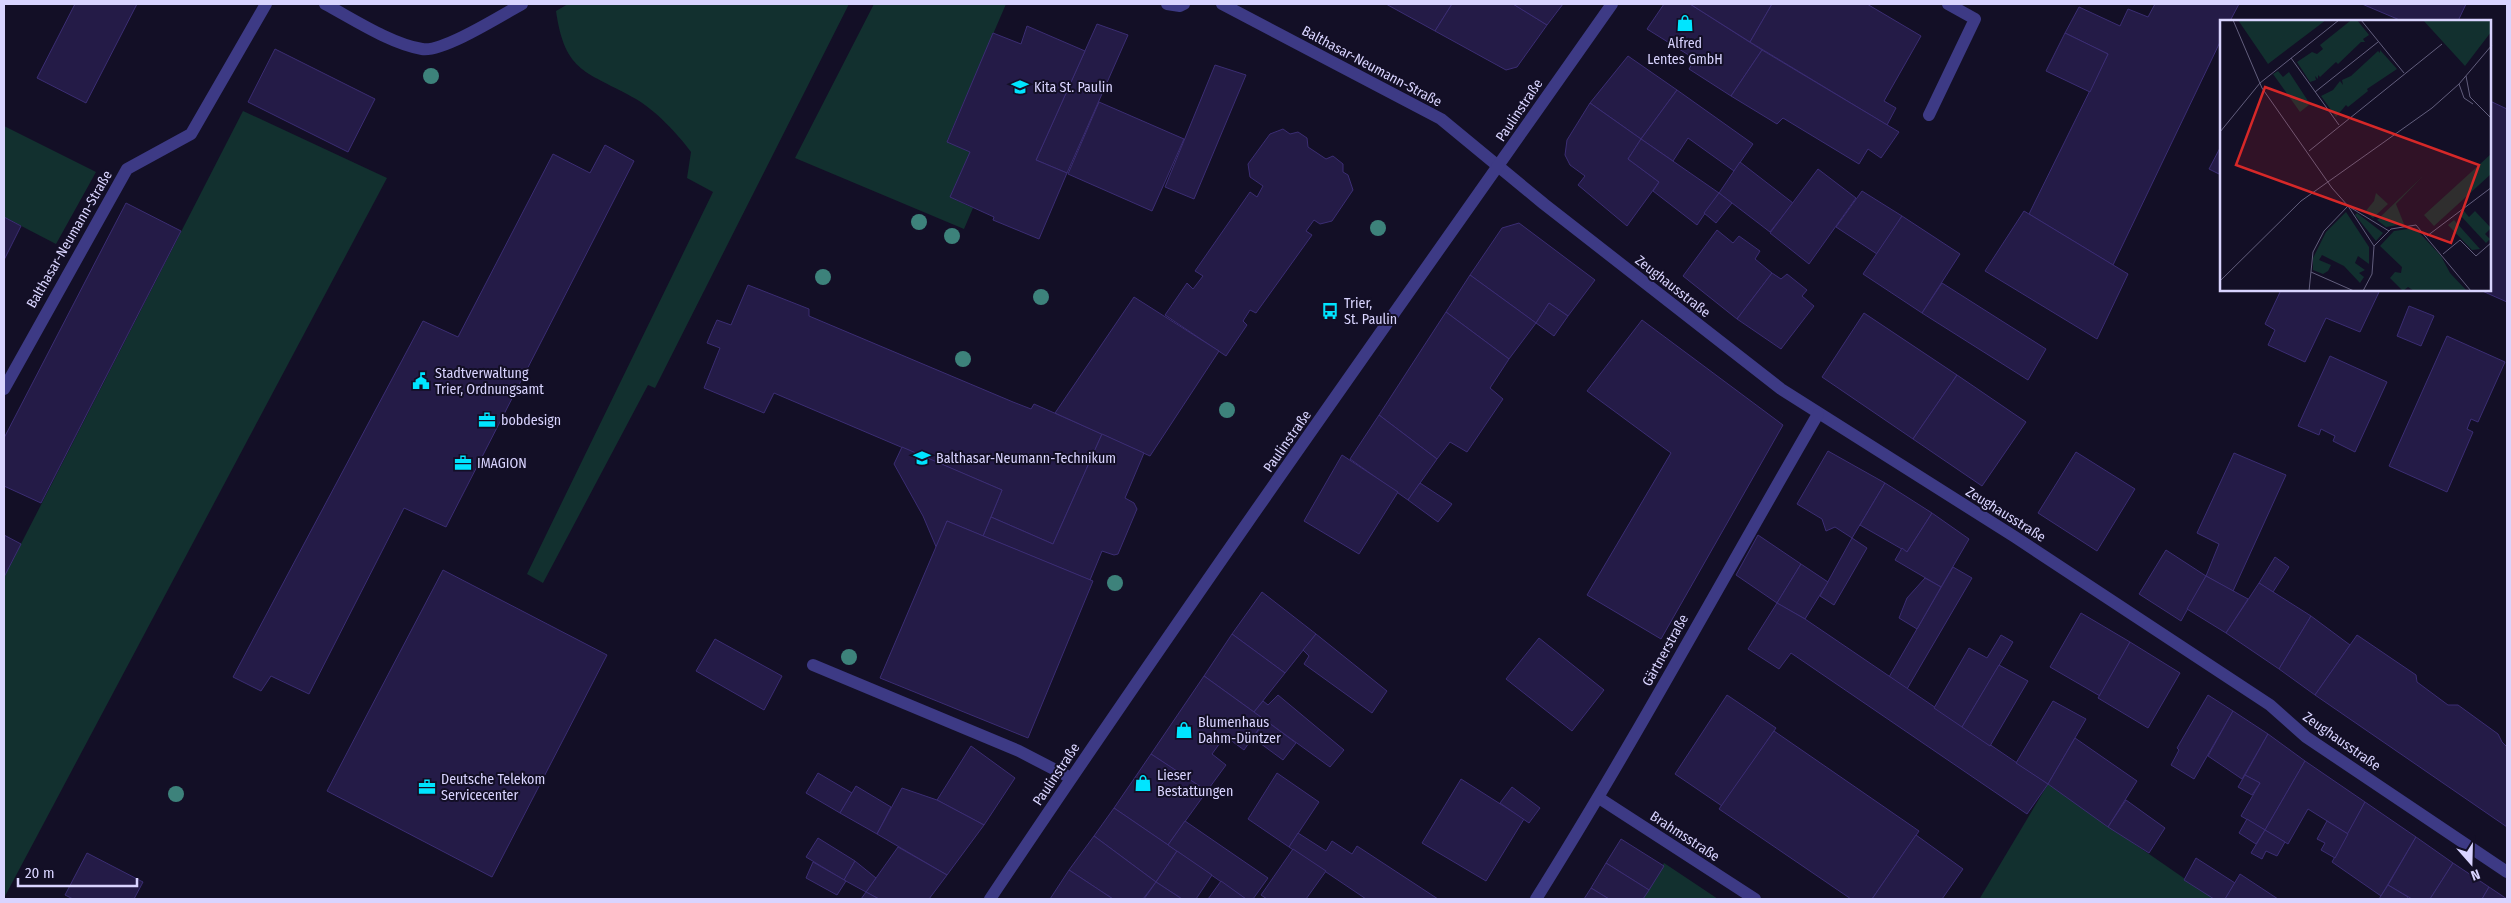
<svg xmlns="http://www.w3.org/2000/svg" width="2511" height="903" font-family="'Fira Sans Condensed',sans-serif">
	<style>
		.green { fill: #12302f }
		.building { fill: #241b47; stroke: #3b2d73 }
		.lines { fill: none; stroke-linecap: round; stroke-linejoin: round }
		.lane { stroke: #3d3a85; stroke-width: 12 }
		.street { stroke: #3d3a85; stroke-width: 12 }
		.tree { fill: #3d827b }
		.labels { text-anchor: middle; stroke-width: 4; stroke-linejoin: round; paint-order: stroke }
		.poi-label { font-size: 14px; fill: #d9d4ff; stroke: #130f26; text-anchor: start }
		.street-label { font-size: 14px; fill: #d9d4ff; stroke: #130f26 }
		.inset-road { fill: none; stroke: #625e7d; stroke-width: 1 }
		.view { fill: #d62828; fill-opacity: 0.15; stroke: #d62828; stroke-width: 2.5 }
		.inset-edge { fill: none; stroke: #d9d4ff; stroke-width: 2.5 }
	</style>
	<rect width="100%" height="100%" fill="#130f26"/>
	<g class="green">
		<path d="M568,4H849L655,388L648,385L543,583L527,574L713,192L687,178L691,152C678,134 655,110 636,99C587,71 565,74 556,11Z"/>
		<polygon points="874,4 1006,4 947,141 970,152 950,197 973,208 964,229 795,158"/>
		<polygon points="243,111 387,178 4,898 4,577"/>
		<polygon points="4,126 96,172 56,244 4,217"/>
		<polygon points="2048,784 2214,899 1980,898"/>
		<polygon points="1664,863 1718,899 1643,899"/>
	</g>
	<g class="building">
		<polygon points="75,4 137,4 86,103 37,78"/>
		<polygon points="1386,4 1452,4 1435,31"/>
		<polygon points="1452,4 1513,4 1547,25 1517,67 1506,70 1435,31"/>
		<polygon points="1513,4 1563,4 1547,25"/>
		<polygon points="1664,4 1690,4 1762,50 1731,96 1689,69 1695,59 1647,29"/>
		<polygon points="1690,4 1772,4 1750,42"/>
		<polygon points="1772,4 1867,4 1921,36 1884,101 1896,108 1887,125 1750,42"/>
		<polygon points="2155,4 2239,4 2230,21 2221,21 2221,40 2113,265 2029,214 2108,54 2065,33 2079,7 2120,26 2128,9 2148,17"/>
		<polygon points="2362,4 2466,4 2458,21 2402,21"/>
		<polygon points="1097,24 1128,35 1067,173 1036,160"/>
		<polygon points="1027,26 1085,51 1036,160 1067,173 1039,239 993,220 994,217 950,197 970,152 947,142 993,33 1021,44"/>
		<polygon points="2065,33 2108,54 2090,92 2046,71"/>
		<polygon points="275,49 375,99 348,152 248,102"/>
		<polygon points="1762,50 1899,132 1881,158 1868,149 1859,164 1783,118 1777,124 1731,96"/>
		<polygon points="1628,56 1677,90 1641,139 1590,103"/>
		<polygon points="1215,65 1246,75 1194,199 1165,187"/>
		<polygon points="1677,90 1753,144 1734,171 1688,138 1673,161 1641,139"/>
		<polygon points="2490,101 2507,109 2507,302 2480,290 2490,290"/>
		<polygon points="1099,102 1184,139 1152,211 1068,174"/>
		<polygon points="1590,103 1641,139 1628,159 1659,182 1627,226 1578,185 1585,176 1570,165 1565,155 1567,140"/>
		<polygon points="1283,129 1290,134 1298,132 1307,138 1308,147 1326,159 1333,156 1343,164 1343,172 1348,175 1353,190 1332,221 1320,224 1314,220 1306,231 1312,235 1256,313 1250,310 1243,321 1247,325 1226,356 1165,315 1187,283 1193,289 1203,276 1195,271 1250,192 1257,197 1263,186 1250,177 1248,164 1270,134"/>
		<polygon points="1641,139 1719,193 1697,225 1653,191 1659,182 1628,159"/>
		<polygon points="605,145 634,161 446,527 404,508 309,694 271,676 261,691 233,677 423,321 458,337 553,154 590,173"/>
		<polygon points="2221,146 2221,175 2209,169"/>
		<polygon points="1740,162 1793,203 1770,232 1719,193"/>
		<polygon points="1818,169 1856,198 1809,264 1770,233"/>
		<polygon points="1862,191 1902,216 1877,254 1836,227"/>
		<polygon points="1719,193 1732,203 1716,223 1704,213"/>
		<polygon points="126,203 181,231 41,503 4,486 4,438"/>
		<polygon points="2024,211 2128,274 2097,339 1985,271"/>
		<polygon points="1902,216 1960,254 1922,313 1863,274"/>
		<polygon points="4,217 21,226 4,260"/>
		<polygon points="1519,223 1595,280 1568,316 1549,303 1536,323 1470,275 1502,228"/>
		<polygon points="1717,230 1733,243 1739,236 1760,251 1755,259 1772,273 1737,319 1683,276"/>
		<polygon points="1772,273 1781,279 1787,274 1807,290 1802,296 1814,306 1781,349 1737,319"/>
		<polygon points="1470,275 1536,323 1509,359 1446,312"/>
		<polygon points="1942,283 2046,349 2028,380 1922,313"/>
		<polygon points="748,285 809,309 809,316 1013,402 1031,409 1034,404 1102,434 1053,544 991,517 1002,490 774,393 764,413 704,388 720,348 707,343 712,331 717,320 731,325"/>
		<polygon points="2281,290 2380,290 2360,332 2326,318 2305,362 2268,345 2275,330 2265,324"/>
		<polygon points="1134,297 1219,351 1150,456 1055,413"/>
		<polygon points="1549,303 1568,316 1554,336 1536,323"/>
		<polygon points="2409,306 2434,316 2421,346 2397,336"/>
		<polygon points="1446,312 1509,359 1490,388 1503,399 1467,452 1450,442 1437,459 1379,415"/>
		<polygon points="1864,313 1957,375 1913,439 1822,377"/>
		<polygon points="1642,320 1783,425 1661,639 1587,595 1671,453 1587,391"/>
		<polygon points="2447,336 2505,362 2478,422 2471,419 2467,429 2473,432 2447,492 2389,466"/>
		<polygon points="2330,356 2387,382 2355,452 2333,441 2335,436 2321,429 2319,435 2298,426"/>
		<polygon points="1957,375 2026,422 1982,486 1913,439"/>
		<polygon points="1379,415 1437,459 1408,500 1350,459"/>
		<polygon points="1102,434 1144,453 1125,498 1134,503 1137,509 1118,554 1114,555 1102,551 1090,580 983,536 991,517 1053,544"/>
		<polygon points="902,447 1002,490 983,536 947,521 937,549 923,516 894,464"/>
		<polygon points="1828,451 1885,483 1852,538 1835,527 1826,531 1822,519 1797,504"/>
		<polygon points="2076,452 2135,489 2097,551 2038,513"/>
		<polygon points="2234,453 2286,475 2233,591 2206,576 2219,544 2197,533"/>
		<polygon points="1342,455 1398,492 1359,554 1304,521"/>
		<polygon points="1420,483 1452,504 1438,522 1408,500"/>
		<polygon points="1885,483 1932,513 1907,552 1860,525"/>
		<polygon points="1932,513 1969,539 1941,587 1895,560 1902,548 1907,552"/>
		<polygon points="947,521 1093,581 1028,738 880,678"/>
		<polygon points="4,535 21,544 4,577"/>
		<polygon points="1758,535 1801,564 1777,603 1736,575"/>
		<polygon points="1852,538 1867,548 1834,605 1820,596"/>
		<polygon points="2166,550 2206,576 2181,621 2139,594"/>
		<polygon points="2275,557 2289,567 2273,592 2259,583"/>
		<polygon points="1801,564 1828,582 1805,619 1777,603"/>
		<polygon points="1953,567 1972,578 1907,689 1889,677"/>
		<polygon points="443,570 607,655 492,877 327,791"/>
		<polygon points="2206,576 2248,599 2226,633 2187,609"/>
		<polygon points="1925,578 1941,587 1917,629 1899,618 1907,598"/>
		<polygon points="2259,583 2311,616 2279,669 2226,633"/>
		<polygon points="1262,592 1316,634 1285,673 1232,634"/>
		<polygon points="1777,603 1805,619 2048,784 2027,814 1791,653 1779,669 1748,649"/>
		<polygon points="2081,613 2130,642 2100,696 2050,667"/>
		<polygon points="2311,616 2350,645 2315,695 2279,669"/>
		<polygon points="1232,634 1285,673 1254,712 1204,676"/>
		<polygon points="1316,634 1387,691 1372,713 1304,664 1309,656 1303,650"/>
		<polygon points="2001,635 2013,642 1962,727 1934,708 1969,648 1987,658"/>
		<polygon points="2357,635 2416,675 2417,682 2448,705 2458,705 2498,734 2502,742 2507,747 2507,827 2315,695"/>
		<polygon points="1539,638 1604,690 1572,731 1506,679"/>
		<polygon points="715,639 782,676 764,710 696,671"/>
		<polygon points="2130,642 2180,673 2148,728 2098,698"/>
		<polygon points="1999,665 2028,681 1990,746 1962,727"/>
		<polygon points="1204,676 1265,720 1244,750 1225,736 1212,754 1226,765 1207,791 1151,754"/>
		<polygon points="1278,695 1344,750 1330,767 1254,712 1263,701 1268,705"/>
		<polygon points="1727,695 1776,728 1722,806 1675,774"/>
		<polygon points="2208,695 2233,711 2194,779 2171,765 2179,750 2177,748"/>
		<polygon points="2053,701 2086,719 2048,784 2016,763"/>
		<polygon points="2233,711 2268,734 2242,779 2208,756"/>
		<polygon points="1265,720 1296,743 1283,760 1253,738"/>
		<polygon points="1774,731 1919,831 1872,899 1851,899 1719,809"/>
		<polygon points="2268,734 2305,761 2265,830 2241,816 2260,783 2245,775"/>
		<polygon points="2075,738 2137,781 2108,827 2048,784"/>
		<polygon points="971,746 1015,778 984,825 937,800"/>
		<polygon points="1151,754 1207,791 1168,845 1114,808"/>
		<polygon points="2305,761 2365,802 2348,834 2308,809 2288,844 2265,830"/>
		<polygon points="818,773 852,793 840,813 806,793"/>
		<polygon points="1277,773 1319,802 1289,847 1248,819"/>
		<polygon points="2245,775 2260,783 2252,795 2238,787"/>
		<polygon points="1461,779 1524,819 1486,881 1422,843"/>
		<polygon points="856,786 891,807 877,834 840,813"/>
		<polygon points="1512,787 1540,808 1529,823 1500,803"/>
		<polygon points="902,788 937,800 984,825 947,875 877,834"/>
		<polygon points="2126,800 2165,828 2149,853 2108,827"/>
		<polygon points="2365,802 2416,837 2381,896 2332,862"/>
		<polygon points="1114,808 1177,851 1156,882 1094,836"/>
		<polygon points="2247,819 2265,830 2256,844 2239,833"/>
		<polygon points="1185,821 1268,878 1253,899 1246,899 1168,845"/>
		<polygon points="2327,821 2348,834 2335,858 2321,850 2325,843 2317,839"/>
		<polygon points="2265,830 2285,842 2277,856 2266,851 2262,859 2251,853"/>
		<polygon points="1298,833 1326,851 1332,841 1352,854 1357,846 1438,899 1366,899 1289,847"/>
		<polygon points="1916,835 1963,869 1942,899 1872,899"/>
		<polygon points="1094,836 1156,882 1143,899 1113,899 1069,870"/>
		<polygon points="2416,837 2453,863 2430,899 2412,899 2388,885"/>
		<polygon points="818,838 855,861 844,880 806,857"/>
		<polygon points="1621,839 1664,866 1649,890 1606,863"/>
		<polygon points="898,847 947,875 929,899 879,899 866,892"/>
		<polygon points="1293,849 1326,871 1306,899 1267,899 1261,895"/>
		<polygon points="1177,851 1212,875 1196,899 1182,899 1156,882"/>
		<polygon points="87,853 143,882 134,899 73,899 65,895"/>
		<polygon points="2196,858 2235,883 2225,899 2214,899 2184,880"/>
		<polygon points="855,861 876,878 866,892 844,880"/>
		<polygon points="813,862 846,881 837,895 806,878"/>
		<polygon points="1606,863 1649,890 1643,899 1609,899 1591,888"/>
		<polygon points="2453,863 2489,887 2482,899 2430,899"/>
		<polygon points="1069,870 1113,899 1050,899"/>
		<polygon points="2240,874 2278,899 2225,899"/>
		<polygon points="1221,881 1246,899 1208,899"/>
		<polygon points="1156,882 1182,899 1144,899"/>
		<polygon points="2388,885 2408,897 2407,899 2379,899"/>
		<polygon points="2489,887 2507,899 2482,899"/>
		<polygon points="1591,888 1609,899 1584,899"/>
		<polygon points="866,892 879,899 861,899"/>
	</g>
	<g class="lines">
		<g class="lane">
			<polyline points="1929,115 1975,19 1948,4"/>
			<polyline points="813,665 1019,751 1071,778"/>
		</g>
		<g class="street">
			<path d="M325,4C353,19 391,44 422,49C442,53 502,15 522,4"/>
			<polyline points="1167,4 1180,6 1184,4"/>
			<polyline points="1222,4 1441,119 1544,204 1781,389 2015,537 2270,705 2306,737 2507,872"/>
			<polyline points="4,389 127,169 191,134 266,4"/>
			<polyline points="1599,798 1755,899"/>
			<path d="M990,899C1192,597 1403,301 1612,4"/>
			<path d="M1536,899C1635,741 1724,576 1818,414"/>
		</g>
	</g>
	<g class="tree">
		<circle cx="431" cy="76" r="8"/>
		<circle cx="919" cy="222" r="8"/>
		<circle cx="1378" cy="228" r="8"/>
		<circle cx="952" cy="236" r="8"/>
		<circle cx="823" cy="277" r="8"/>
		<circle cx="1041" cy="297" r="8"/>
		<circle cx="963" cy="359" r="8"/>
		<circle cx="1227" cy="410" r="8"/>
		<circle cx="1115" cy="583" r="8"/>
		<circle cx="849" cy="657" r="8"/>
		<circle cx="176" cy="794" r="8"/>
	</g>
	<defs>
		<g id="shop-bare" transform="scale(1.35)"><path d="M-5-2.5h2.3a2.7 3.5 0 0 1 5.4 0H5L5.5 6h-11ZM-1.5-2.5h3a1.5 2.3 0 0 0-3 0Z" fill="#00e5ff" stroke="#130f26" stroke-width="2.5" paint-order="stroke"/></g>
		<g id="school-bare" transform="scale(1.35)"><path d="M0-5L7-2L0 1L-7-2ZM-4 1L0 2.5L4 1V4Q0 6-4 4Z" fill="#00e5ff" stroke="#130f26" stroke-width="2.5" paint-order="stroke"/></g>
		<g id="bus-bare" transform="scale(1.35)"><path d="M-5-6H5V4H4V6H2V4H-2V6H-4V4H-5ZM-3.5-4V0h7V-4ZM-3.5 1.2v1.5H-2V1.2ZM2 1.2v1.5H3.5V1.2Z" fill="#00e5ff" stroke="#130f26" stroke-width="2.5" paint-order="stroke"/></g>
		<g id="civic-bare" transform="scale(1.35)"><path d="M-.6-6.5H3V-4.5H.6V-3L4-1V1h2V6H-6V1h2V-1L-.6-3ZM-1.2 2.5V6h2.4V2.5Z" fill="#00e5ff" stroke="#130f26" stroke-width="2.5" paint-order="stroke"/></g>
		<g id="office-bare" transform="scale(1.35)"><path d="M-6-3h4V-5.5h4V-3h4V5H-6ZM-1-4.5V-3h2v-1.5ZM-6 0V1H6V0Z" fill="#00e5ff" stroke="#130f26" stroke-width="2.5" paint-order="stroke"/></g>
	</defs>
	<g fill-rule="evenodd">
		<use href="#shop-bare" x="1685" y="23"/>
		<use href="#school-bare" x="1020" y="87"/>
		<use href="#bus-bare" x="1330" y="311"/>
		<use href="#civic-bare" x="421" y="381"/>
		<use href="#office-bare" x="487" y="420"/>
		<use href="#school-bare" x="922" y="458"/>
		<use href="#office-bare" x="463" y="463"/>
		<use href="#shop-bare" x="1184" y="730"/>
		<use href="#shop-bare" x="1143" y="783"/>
		<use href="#office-bare" x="427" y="787"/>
	</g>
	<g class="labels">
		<g class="poi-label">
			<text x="1685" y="48" text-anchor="middle">Alfred<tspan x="1685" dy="16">Lentes GmbH</tspan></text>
			<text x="1034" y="92">Kita St. Paulin</text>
			<text x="1344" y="308">Trier,<tspan x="1344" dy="16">St. Paulin</tspan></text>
			<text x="435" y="378">Stadtverwaltung<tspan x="435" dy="16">Trier, Ordnungsamt</tspan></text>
			<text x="501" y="425">bobdesign</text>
			<text x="936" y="463">Balthasar-Neumann-Technikum</text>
			<text x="477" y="468">IMAGION</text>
			<text x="1198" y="727">Blumenhaus<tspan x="1198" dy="16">Dahm-Düntzer</tspan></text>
			<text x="1157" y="780">Lieser<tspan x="1157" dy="16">Bestattungen</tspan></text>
			<text x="441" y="784">Deutsche Telekom<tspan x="441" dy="16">Servicecenter</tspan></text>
		</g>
		<g class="street-label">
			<text transform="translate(1372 66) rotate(28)" y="5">Balthasar-Neumann-Straße</text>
			<text transform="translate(1519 110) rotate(-56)" y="5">Paulinstraße</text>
			<text transform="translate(69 239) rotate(-60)" y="5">Balthasar-Neumann-Straße</text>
			<text transform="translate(1673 286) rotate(38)" y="5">Zeughausstraße</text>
			<text transform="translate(1287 441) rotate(-55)" y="5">Paulinstraße</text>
			<text transform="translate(2006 514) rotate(32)" y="5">Zeughausstraße</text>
			<text transform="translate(1665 650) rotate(-61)" y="5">Gärtnerstraße</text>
			<text transform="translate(2342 741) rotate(35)" y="5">Zeughausstraße</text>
			<text transform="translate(1056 774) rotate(-56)" y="5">Paulinstraße</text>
			<text transform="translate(1685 836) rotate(33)" y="5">Brahmsstraße</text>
		</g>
	</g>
	<g transform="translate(2220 20)">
		<rect width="271" height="271" fill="#130f26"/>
		<path d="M18,0H106L48,44ZM137,0L149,15L143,19L145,22H141L118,44L116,42L100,57L98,55V59L95,56L96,60L90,62L77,42L92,32L97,34L103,29L100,25L130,1ZM203,0H271V12L245,46ZM160,30L177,49L147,69L148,71L128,87L126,85L116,97L101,76L113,70L120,61L123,65L122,60L131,56L158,31L160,33ZM58,51L63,57L69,52L90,84L80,92L53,54ZM271,134V154L214,206L204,195ZM203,156L176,184L184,204L166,207L157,200ZM156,173L168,184L153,198L145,192L154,181ZM244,191L249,197L255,191L271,208L265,214L270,219L266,223L240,195ZM126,192L149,227V244L138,236L135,243L145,250L139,253L144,257L140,263L124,246L102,235L99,240L111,245L108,251L103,254L93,250V238L106,212ZM137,193L163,213L156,221L135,195ZM234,200L260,229L252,230L228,205ZM195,208L221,236L230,253L247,271H194L188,267L183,271L170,258L175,252L181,253L182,247L160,226L174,211Z" fill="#12302f"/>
		<path class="inset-road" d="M13,0L42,68L112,168L128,186L169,211M141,0L184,53M71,38L119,105M246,56L250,77L272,99M239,64L272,25M239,64L244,78L253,84M95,72L158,22M0,112L40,63L119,0M89,131L222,24M128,186L154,226M207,216L272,167M154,226L171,209L196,205L251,271M223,234L240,220L256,236L272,222M91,252L134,271M0,261L81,181L212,88L239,64M89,271L93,232L104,211L128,186M143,271L152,254L154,226"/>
		<path class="view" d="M45,67L259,145L231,223L16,145Z"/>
		<rect width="271" height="271" class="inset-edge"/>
	</g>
	<rect width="2511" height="903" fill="none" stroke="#d9d4ff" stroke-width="10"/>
	<g transform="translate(2471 863) rotate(160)" stroke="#130f26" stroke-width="4" paint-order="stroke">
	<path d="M0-4L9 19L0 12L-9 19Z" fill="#d9d4ff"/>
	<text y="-8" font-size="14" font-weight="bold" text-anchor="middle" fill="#d9d4ff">N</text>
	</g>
	<path d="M18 878v8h119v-8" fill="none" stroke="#d9d4ff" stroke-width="2.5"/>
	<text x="25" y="878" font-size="15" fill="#d9d4ff" stroke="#130f26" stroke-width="4" paint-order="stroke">20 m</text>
</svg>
